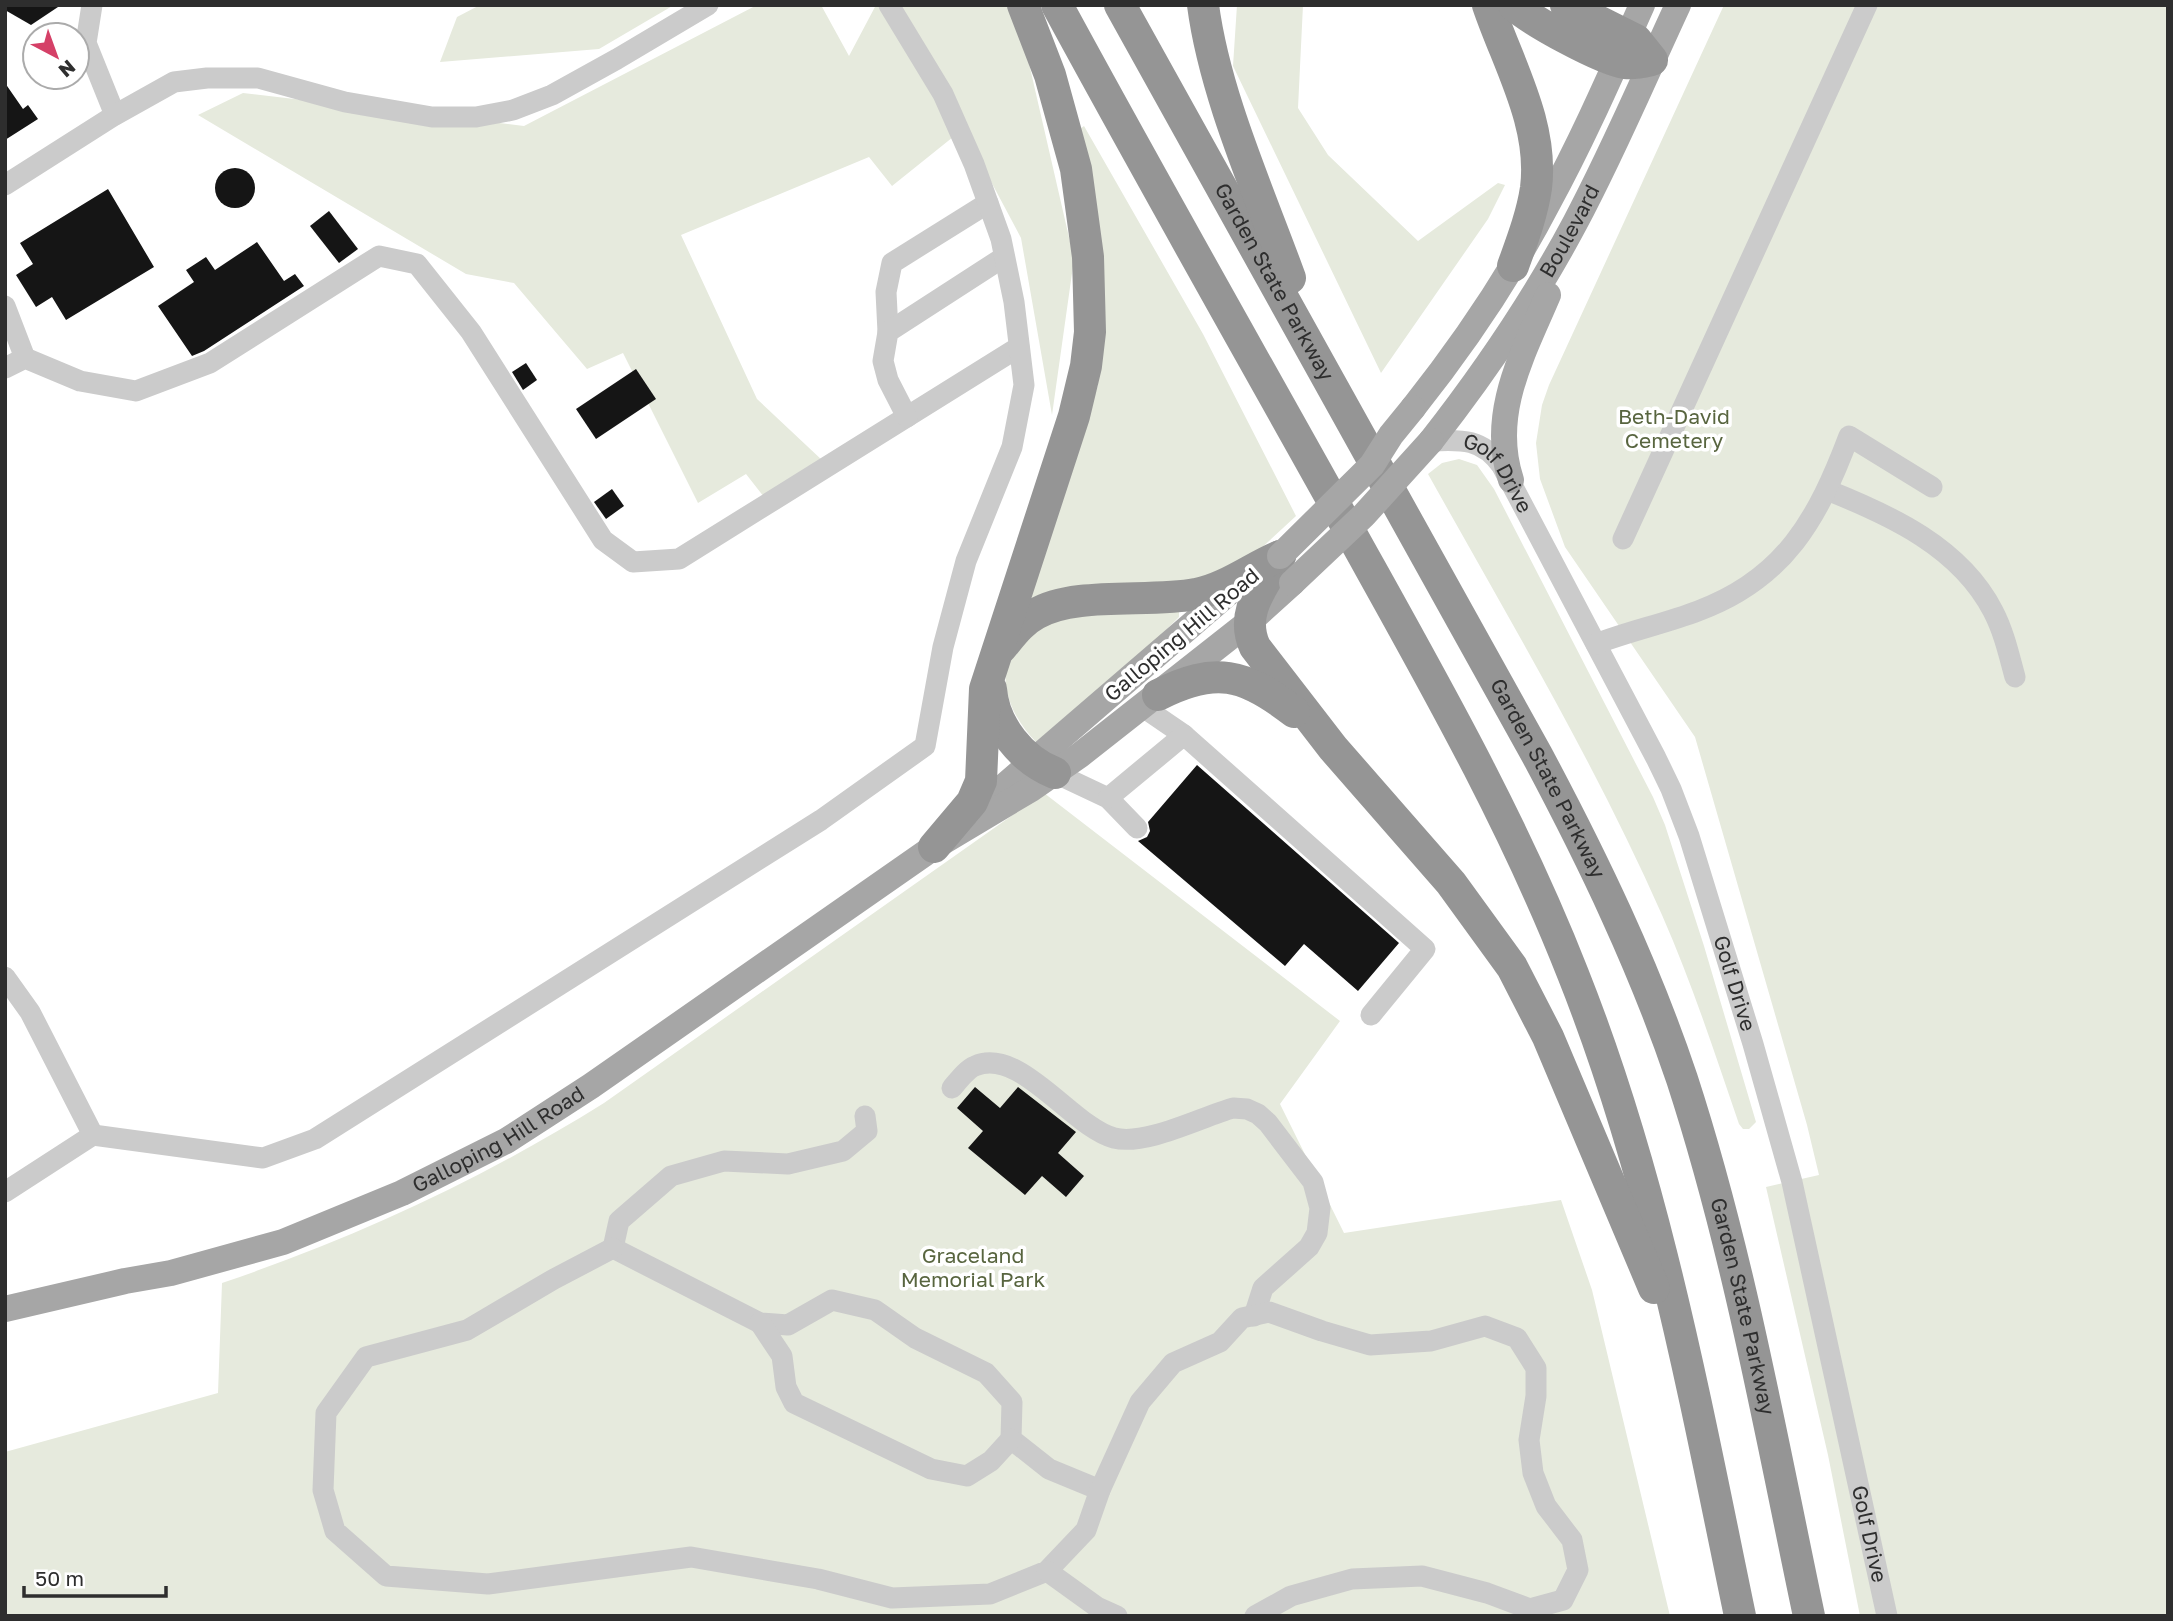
<svg xmlns="http://www.w3.org/2000/svg" width="2173" height="1621" font-family="'Golos Text',sans-serif">
	<style>
		.green { fill: #e6eadd }
		.building { fill: #151515 }
		.lines { fill: none; stroke-linecap: round; stroke-linejoin: round }
		.minor { stroke: #cbcbcb; stroke-width: 21 }
		.major { stroke: #a6a6a6; stroke-width: 26 }
		.highway { stroke: #959595; stroke-width: 32 }
		.major-bridge { stroke: #a6a6a6; stroke-width: 26 }
		.labels { text-anchor: middle; stroke-width: 7; stroke-linejoin: round; paint-order: stroke }
		.street-label { font-size: 21px; fill: #2e2e2e; stroke: #fff }
		.park-label { font-size: 21px; fill: #58653f; stroke: #fff }
	</style>
	<rect width="100%" height="100%" fill="#fff"/>
	<g class="green">
		<polygon points="480,5 674,5 599,49 440,62 457,17"/>
		<polygon points="757,5 821,5 849,56 876,5 1008,5 1022,33 1074,259 1052,415 1021,238 963,129 892,186 869,157 681,235 757,399 823,461 764,497 746,474 698,503 623,353 587,369 514,283 466,274 198,115 243,93 524,126"/>
		<polygon points="1237,5 1303,5 1298,108 1328,155 1418,241 1498,183 1505,185 1488,219 1381,373 1233,66"/>
		<polygon points="1724,5 2168,5 2168,1616 1860,1616 1828,1455 1766,1187 1819,1175 1807,1125 1695,737 1565,547 1540,479 1536,443 1542,405 1549,385"/>
		<polygon points="1084,126 1203,334 1296,516 1243,565 1204,583 1035,603 1029,597 1098,385 1077,131"/>
		<path d="M1459,459L1477,465L1494,489L1653,797L1665,825L1704,946L1756,1122L1749,1129H1743L1739,1124C1715,1054 1692,983 1662,915C1595,763 1509,619 1428,474L1442,463Z"/>
		<path d="M1179,608V617L1161,635L1036,742C1016,722 999,690 1008,661C1011,652 1040,624 1048,615Z"/>
		<path d="M1044,793L1340,1021L1280,1104L1344,1233L1561,1200L1592,1290L1670,1616H5V1452L218,1393L222,1283C358,1237 482,1179 604,1103Z"/>
	</g>
	<g class="building">
		<polygon points="5,5 61,5 31,25 5,10"/>
		<polygon points="5,83 23,109 28,105 38,119 5,140"/>
		<circle cx="235" cy="188" r="20"/>
		<polygon points="108,189 154,267 66,320 52,297 36,307 16,275 33,264 20,243"/>
		<polygon points="329,211 358,249 339,263 310,226"/>
		<polygon points="257,242 284,281 295,274 304,286 204,351 192,356 158,306 194,282 186,270 206,257 215,270"/>
		<polygon points="526,363 537,380 523,390 512,372"/>
		<polygon points="636,369 656,399 596,439 576,409"/>
		<polygon points="612,489 624,506 606,519 594,502"/>
		<polygon points="1197,765 1399,943 1358,991 1304,944 1285,966 1138,841 1147,837 1150,831 1148,822"/>
		<polygon points="975,1087 1000,1108 1018,1087 1076,1132 1058,1153 1084,1176 1066,1197 1042,1176 1025,1195 968,1148 983,1131 957,1108"/>
	</g>
	<g class="lines">
		<g class="minor">
			<polyline points="92,5 86,43 115,115"/>
			<polyline points="5,185 115,115 174,82 207,78 258,78 345,102 432,117 476,117 513,110 552,95 617,59 708,5"/>
			<polyline points="5,306 25,358"/>
			<polyline points="888,332 886,292 892,263 988,203"/>
			<polyline points="5,368 25,358 80,381 136,391 210,363 379,256 417,264 471,332 603,540 633,562 679,559 1019,347"/>
			<polyline points="907,417 888,380 883,361 888,332 1004,257"/>
			<path id="s1" d="M1431,441C1462,439 1483,439 1502,466L1656,758L1671,789L1689,836L1753,1044L1792,1182L1887,1616"/>
			<path d="M1827,490C1890,515 1960,547 1993,611C2004,632 2009,655 2015,677"/>
			<polyline points="1623,539 1867,5"/>
			<path d="M1596,644C1629,631 1664,624 1698,611C1785,579 1818,518 1849,436L1932,487"/>
			<polyline points="1143,707 1184,735"/>
			<polyline points="1055,773 1108,798 1137,828"/>
			<polyline points="1108,798 1184,735 1425,949 1371,1015"/>
			<polyline points="5,977 30,1012 93,1135"/>
			<path d="M952,1088C958,1081 967,1069 975,1066C1020,1046 1072,1127 1114,1138C1146,1146 1201,1117 1233,1108L1247,1109L1258,1114L1268,1123L1313,1182L1320,1208L1317,1233L1309,1247L1263,1288L1254,1316"/>
			<polyline points="865,1116 867,1131 843,1151 788,1164 724,1161 671,1176 619,1221 613,1248 760,1323 788,1325 832,1300 875,1310 915,1338 986,1373 1012,1402 1011,1439 1049,1469 1100,1490"/>
			<polyline points="5,1192 93,1135 263,1158 315,1139 821,820 925,746 943,647 966,561 1012,447 1024,385 1014,302 1001,239 974,164 943,94 889,5"/>
			<polyline points="613,1248 554,1279 467,1330 366,1357 326,1413 323,1490 335,1531 386,1576 488,1584 691,1557 818,1579 892,1598 990,1594 1047,1571 1086,1530 1100,1490 1140,1402 1173,1363 1220,1342 1242,1318 1269,1312 1322,1331 1370,1345 1431,1341 1485,1326 1517,1338 1536,1368 1536,1396 1529,1440 1533,1473 1546,1506 1572,1540 1578,1570 1563,1600 1530,1609 1487,1593 1422,1576 1352,1579 1291,1596 1255,1616"/>
			<polyline points="760,1323 782,1356 786,1387 794,1403 931,1469 967,1476 991,1461 1011,1439"/>
			<polyline points="1047,1571 1097,1607 1117,1616"/>
		</g>
		<g class="major">
			<path d="M1413,408C1464,344 1510,276 1548,203C1583,139 1612,72 1642,5"/>
			<path id="s2" d="M1431,441C1485,372 1534,300 1575,223C1613,152 1644,78 1678,5"/>
			<path d="M1511,480C1489,414 1523,354 1548,295"/>
			<polyline points="988,800 1240,583"/>
			<path id="s3" d="M5,1309L125,1281L171,1273L283,1242L402,1193L506,1141L591,1086L934,847L1031,789L1080,755L1249,622L1292,583"/>
		</g>
		<g class="highway">
			<path d="M1057,5C1154,184 1255,361 1354,539C1433,681 1514,823 1573,974C1655,1180 1695,1399 1740,1616"/>
			<path id="s4" d="M1120,5L1537,755C1593,860 1644,966 1682,1079C1739,1254 1771,1436 1809,1616"/>
			<path d="M1203,5C1215,96 1259,192 1290,278"/>
			<path d="M1488,5C1508,64 1544,124 1536,188C1532,215 1522,241 1513,266"/>
			<path d="M1514,5C1533,22 1601,59 1625,63C1635,64 1643,62 1652,60L1636,40L1566,5"/>
			<path d="M1280,556C1264,586 1239,612 1255,647L1333,748L1451,883L1512,967L1548,1037L1654,1288"/>
			<path d="M1001,648C1012,635 1021,622 1036,614C1073,591 1151,603 1196,594C1225,589 1253,567 1280,556"/>
			<path d="M991,689C994,726 1022,760 1055,773"/>
			<path d="M1158,695C1215,666 1244,673 1294,712"/>
			<polyline points="934,847 972,802 981,781 985,689 1074,416 1086,366 1090,332 1088,257 1076,169 1050,75 1023,5"/>
		</g>
		<g class="major-bridge">
			<polyline points="1280,556 1372,465 1391,435 1413,408"/>
			<polyline points="1292,583 1364,515 1431,441"/>
		</g>
	</g>
	<g class="labels">
		<g class="street-label">
			<text dy="7" stroke="none"><textPath href="#s2" startOffset="252">Boulevard</textPath></text>
			<text dy="7" stroke="none"><textPath href="#s4" startOffset="317">Garden State Parkway</textPath></text>
			<text dy="7" stroke="none"><textPath href="#s1" startOffset="82">Golf Drive</textPath></text>
			<text transform="translate(1182 635) rotate(-40)" y="7">Galloping Hill Road</text>
			<text dy="7" stroke="none"><textPath href="#s4" startOffset="884">Garden State Parkway</textPath></text>
			<text dy="7" stroke="none"><textPath href="#s1" startOffset="649">Golf Drive</textPath></text>
			<text dy="7" stroke="none"><textPath href="#s3" startOffset="525">Galloping Hill Road</textPath></text>
			<text dy="7" stroke="none"><textPath href="#s4" startOffset="1449">Garden State Parkway</textPath></text>
			<text dy="7" stroke="none"><textPath href="#s1" startOffset="1216">Golf Drive</textPath></text>
		</g>
		<g class="park-label">
			<text x="1674" y="424">Beth-David<tspan x="1674" dy="24">Cemetery</tspan></text>
			<text x="973" y="1263">Graceland<tspan x="973" dy="24">Memorial Park</tspan></text>
		</g>
	</g>
	<rect width="2173" height="1621" fill="none" stroke="#2e2e2e" stroke-width="14"/>
	<g transform="translate(56 56) rotate(139)"><circle r="33" fill="#ffffff" stroke="#ababab" stroke-width="2"/>
	<path d="M0-5L12 26L0 18L-12 26Z" fill="#d54067"/>
	<text y="-10" font-size="19" font-weight="bold" text-anchor="middle" fill="#2e2e2e">N</text>
	</g>
	<path d="M24 1586v10h142v-10" fill="none" stroke="#2e2e2e" stroke-width="3.5"/>
	<text x="35" y="1586" font-size="21" fill="#2e2e2e" stroke="#ffffff" stroke-width="5" paint-order="stroke">50 m</text>
</svg>
